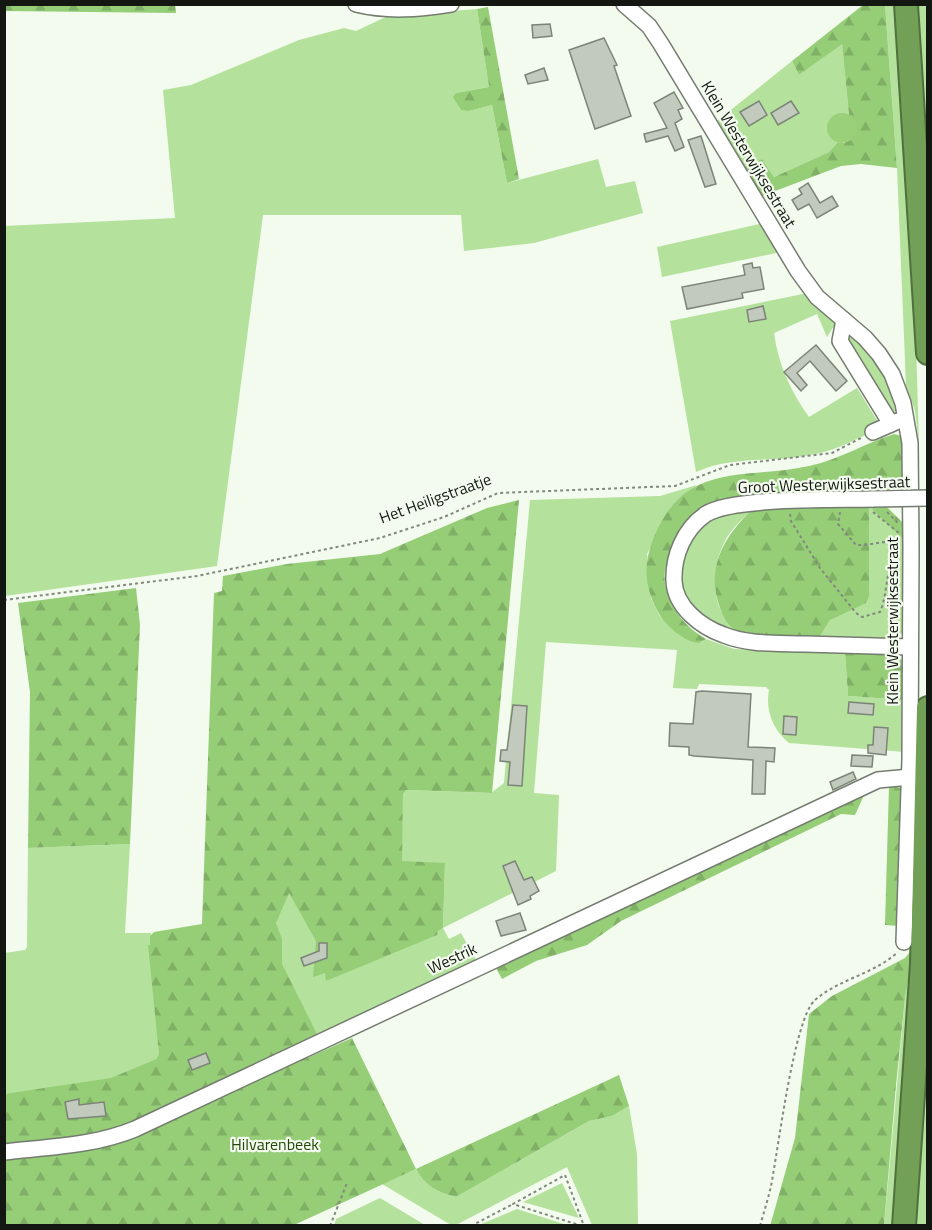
<svg xmlns="http://www.w3.org/2000/svg" width="932" height="1230" font-family="'Titillium Web',sans-serif">
	<style>
		.grass { fill: #b4e19b }
		.forest { fill: url(#forest-firs) }
		.water { fill: #99d079 }
		.building { fill: #c1cabc; stroke: #7c8478; stroke-width: 1.5 }
		.lines { fill: none; stroke-linecap: round; stroke-linejoin: round }
		.minor-casing { stroke: #747c70; stroke-width: 18 }
		.highway-casing { stroke: #50703e; stroke-width: 26 }
		.path { stroke: #82887e; stroke-width: 2; stroke-dasharray: 3 3; stroke-linecap: butt }
		.minor { stroke: #fff; stroke-width: 15 }
		.highway { stroke: #71a056; stroke-width: 22 }
		.minor-bridge-casing { stroke: #747c70; stroke-width: 18; stroke-linecap: butt }
		.minor-bridge { stroke: #fff; stroke-width: 15 }
		.labels { text-anchor: middle; stroke-width: 4.5; stroke-linejoin: round; paint-order: stroke }
		.street-label { font-size: 16px; fill: #131611; stroke: #f2fbed }
		.park-label { font-size: 16px; fill: #25470a; stroke: #f2fbed }
	</style>
	<defs>
		<pattern id="forest-firs" width="22" height="20" patternUnits="userSpaceOnUse" patternTransform="scale(1.5)"><rect width="22" height="20" fill="#96cd77"/><path d="M5 1l3.5 6h-7zM16 11l3.5 6h-7z" fill="#80af66"/></pattern>
	</defs>
	<rect width="100%" height="100%" fill="#f2fbed"/>
	<g class="grass">
		<polygon points="885,5 899,5 914,277 919,444 915,411 906,385 897,168"/>
		<polygon points="919,5 927,5 927,154"/>
		<polygon points="477,9 489,87 456,93 469,111 492,105 507,183 598,159 606,187 635,181 643,213 534,243 464,251 461,215 263,215 217,566 5,596 4,226 175,218 163,90 191,85 299,40 344,28 356,31 388,16"/>
		<polygon points="842,43 849,115 835,115 828,133 838,142 829,152 774,177 762,159 744,167 717,121 792,61 799,75"/>
		<polygon points="764,223 781,252 662,277 657,247"/>
		<path d="M808,293L836,323L827,337L817,314L774,333C778,364 791,392 809,417L857,388L880,425L879,429C857,438 838,450 815,454C775,463 733,455 696,472L670,321Z"/>
		<path d="M849,334C875,350 888,380 897,407L894,414L891,415L842,341Z"/>
		<path d="M697,485L671,507L647,554L651,598L659,615L675,631L701,643L706,639L734,649L845,652L848,696L906,700L905,752L789,743C773,730 765,710 769,690L766,687L699,684L697,689L673,688L677,650L546,642L534,793L559,795L556,871L443,928L449,939L461,933L477,962L316,1038L296,993L274,962C287,938 278,943 276,921C275,912 281,901 284,892L304,897L326,967V981L443,928L445,863L401,865L403,794L405,790L491,793L504,783L530,500L660,496Z"/>
		<polygon points="869,505 905,541 907,622 903,633 885,638 819,638 830,620 869,596"/>
		<path d="M752,510C742,519 731,529 725,541C709,571 710,619 744,634C727,628 707,625 694,610C673,586 681,545 704,526C718,515 736,512 752,510Z"/>
		<polygon points="130,844 125,933 151,933 159,1054 156,1059 103,1082 5,1094 4,953 25,950 27,947 28,848"/>
		<polygon points="914,953 895,1225 884,1226 905,998"/>
		<polygon points="927,1036 927,1225 913,1226"/>
		<path d="M629,1106L637,1154L638,1225H592L567,1167L456,1225H451L382,1184L416,1169C425,1186 437,1192 456,1197L589,1121L612,1116Z"/>
		<polygon points="562,1183 579,1218 523,1202"/>
		<polygon points="380,1198 425,1225 334,1225 336,1219"/>
		<polygon points="517,1209 567,1225 479,1225"/>
	</g>
	<g class="forest">
		<polygon points="5,4 175,4 176,13 5,11"/>
		<polygon points="863,5 885,5 897,168 861,164 841,166 762,196 744,167 762,159 774,177 829,152 838,142 844,143 856,134 856,124 849,115 842,44 799,75 792,61"/>
		<polygon points="488,7 519,179 507,183 492,105 469,111 461,110 453,97 456,93 489,87 477,9"/>
		<path d="M894,434L902,436L904,492L726,501C714,513 675,544 669,557C654,589 680,625 706,639L700,643C685,643 665,625 658,612C644,586 643,564 654,537C685,461 744,480 809,466C839,460 865,443 894,434Z"/>
		<path d="M519,500L492,793L406,790L403,794L402,861L445,863L443,928L438,931L437,935L326,981L325,973L313,977L316,941L289,893L276,923L282,939V964L317,1034L316,1038L304,1043L307,1058L352,1038L416,1169L619,1075L629,1106L612,1116L589,1121L456,1197C437,1192 425,1186 416,1169L294,1225L5,1226L4,1094L111,1078L156,1059L159,1054L148,945H150V936L154,932L202,924L214,593L222,591L223,576L287,564L380,554L487,508Z"/>
		<path d="M885,505L905,525V541L869,506V596L866,603L830,620L819,638C797,637 755,641 736,630C728,626 723,617 720,608C705,569 724,536 752,510Z"/>
		<polygon points="136,588 140,625 130,844 28,848 30,692 18,603"/>
		<path d="M845,652C860,652 901,646 905,667C907,677 905,690 906,700L848,696Z"/>
		<polygon points="889,786 902,788 899,926 885,925"/>
		<polygon points="865,793 855,815 841,814 621,921 587,945 536,961 502,979 496,968"/>
		<polygon points="915,946 905,998 896,1085 884,1225 770,1226 795,1138 809,1014 832,996 905,958"/>
	</g>
	<circle class="water" cx="842" cy="128" r="15"/>
	<g class="building">
		<polygon points="550,24 552,36 533,38 532,25"/>
		<polygon points="604,38 617,65 614,66 631,116 595,129 569,50"/>
		<polygon points="544,68 548,80 528,84 525,75"/>
		<polygon points="674,92 683,108 678,110 682,119 675,123 684,147 675,151 668,136 646,142 644,134 667,128 654,103"/>
		<polygon points="759,101 767,115 749,126 740,112"/>
		<polygon points="791,101 799,113 778,125 771,113"/>
		<polygon points="701,136 716,184 705,187 688,140"/>
		<polygon points="808,183 820,203 832,196 838,206 817,218 809,204 798,210 792,200 802,194 799,189"/>
		<polygon points="752,263 753,268 760,267 764,289 742,293 743,298 687,309 682,287 745,275 743,265"/>
		<polygon points="763,306 766,319 749,322 747,310"/>
		<polygon points="816,345 847,381 836,391 810,361 797,373 807,385 801,391 784,372"/>
		<polygon points="702,691 751,694 748,747 775,748 774,762 766,761 765,794 752,794 753,760 694,756 689,755 689,747 669,746 670,723 693,724 696,692"/>
		<polygon points="849,702 874,704 873,715 848,713"/>
		<polygon points="513,705 527,706 522,786 508,785 510,762 500,761 501,750 507,750"/>
		<polygon points="784,716 797,717 796,735 783,734"/>
		<polygon points="874,727 888,728 886,755 868,753 868,745 873,745"/>
		<polygon points="852,755 873,756 872,767 851,766"/>
		<polygon points="853,772 856,779 833,790 830,782"/>
		<polygon points="515,861 524,880 532,877 539,891 530,896 531,899 518,905 503,866"/>
		<polygon points="520,913 526,930 501,936 496,921"/>
		<polygon points="319,943 327,943 327,958 304,966 301,958 319,951"/>
		<polygon points="206,1053 210,1063 192,1070 188,1060"/>
		<polygon points="79,1099 79,1105 104,1102 106,1116 68,1119 65,1102"/>
	</g>
	<g class="lines">
		<g class="minor-casing">
			<g id="minor">
				<path d="M356,4C389,12 419,9 451,4"/>
				<polyline points="624,4 649,26 661,44 798,271 817,297 865,338 879,354 892,374 903,403 910,443 911,547 910,759 904,942"/>
				<polyline points="844,320 840,341 891,424"/>
				<polyline points="873,432 898,421"/>
				<path d="M873,499C837,500 734,497 706,514C684,529 673,556 674,581C675,607 701,627 724,635C749,645 778,643 805,644C840,645 875,646 910,647"/>
				<path d="M4,1152C48,1147 94,1146 135,1129L878,780L910,777"/>
			</g>
		</g>
		<g class="highway-casing">
			<g id="highway">
				<polyline points="906,4 928,353"/>
				<polyline points="904,1226 922,964 928,708"/>
			</g>
		</g>
		<g class="path">
			<path d="M840,512L838,524L856,545C871,546 885,539 900,543"/>
			<polyline points="873,512 899,533"/>
			<polyline points="887,512 898,523"/>
			<path d="M790,514L791,521L820,568L856,613L862,617L880,612C889,591 884,568 899,549"/>
			<polyline points="4,600 197,576 380,538 444,517 498,493 675,486 730,465 832,453 861,438"/>
			<polyline points="330,1226 347,1183"/>
			<polyline points="471,1226 513,1204"/>
			<polyline points="582,1226 513,1204 565,1175 584,1226"/>
			<path d="M760,1226C764,1212 768,1199 771,1186C778,1151 794,1018 815,1000C839,979 874,974 898,952"/>
		</g>
		<use href="#minor" class="minor"/>
		<use href="#highway" class="highway"/>
		<g class="minor-bridge-casing">
			<polyline id="minor-bridge" points="873,499 928,498"/>
		</g>
		<use href="#minor-bridge" class="minor-bridge"/>
	</g>
	<g class="labels">
		<g class="street-label">
			<text transform="translate(749 154) rotate(59)" y="6">Klein Westerwijksestraat</text>
			<text transform="translate(824 484) rotate(-2)" y="6">Groot Westerwijksestraat</text>
			<text transform="translate(435 498) rotate(-20)" y="6">Het Heiligstraatje</text>
			<text transform="translate(892 621) rotate(-90)" y="6">Klein Westerwijksestraat</text>
			<text transform="translate(452 958) rotate(-25)" y="6">Westrik</text>
		</g>
		<g class="park-label">
			<text x="275" y="1150">Hilvarenbeek</text>
		</g>
	</g>
	<rect width="932" height="1230" fill="none" stroke="#131611" stroke-width="12"/>
</svg>
